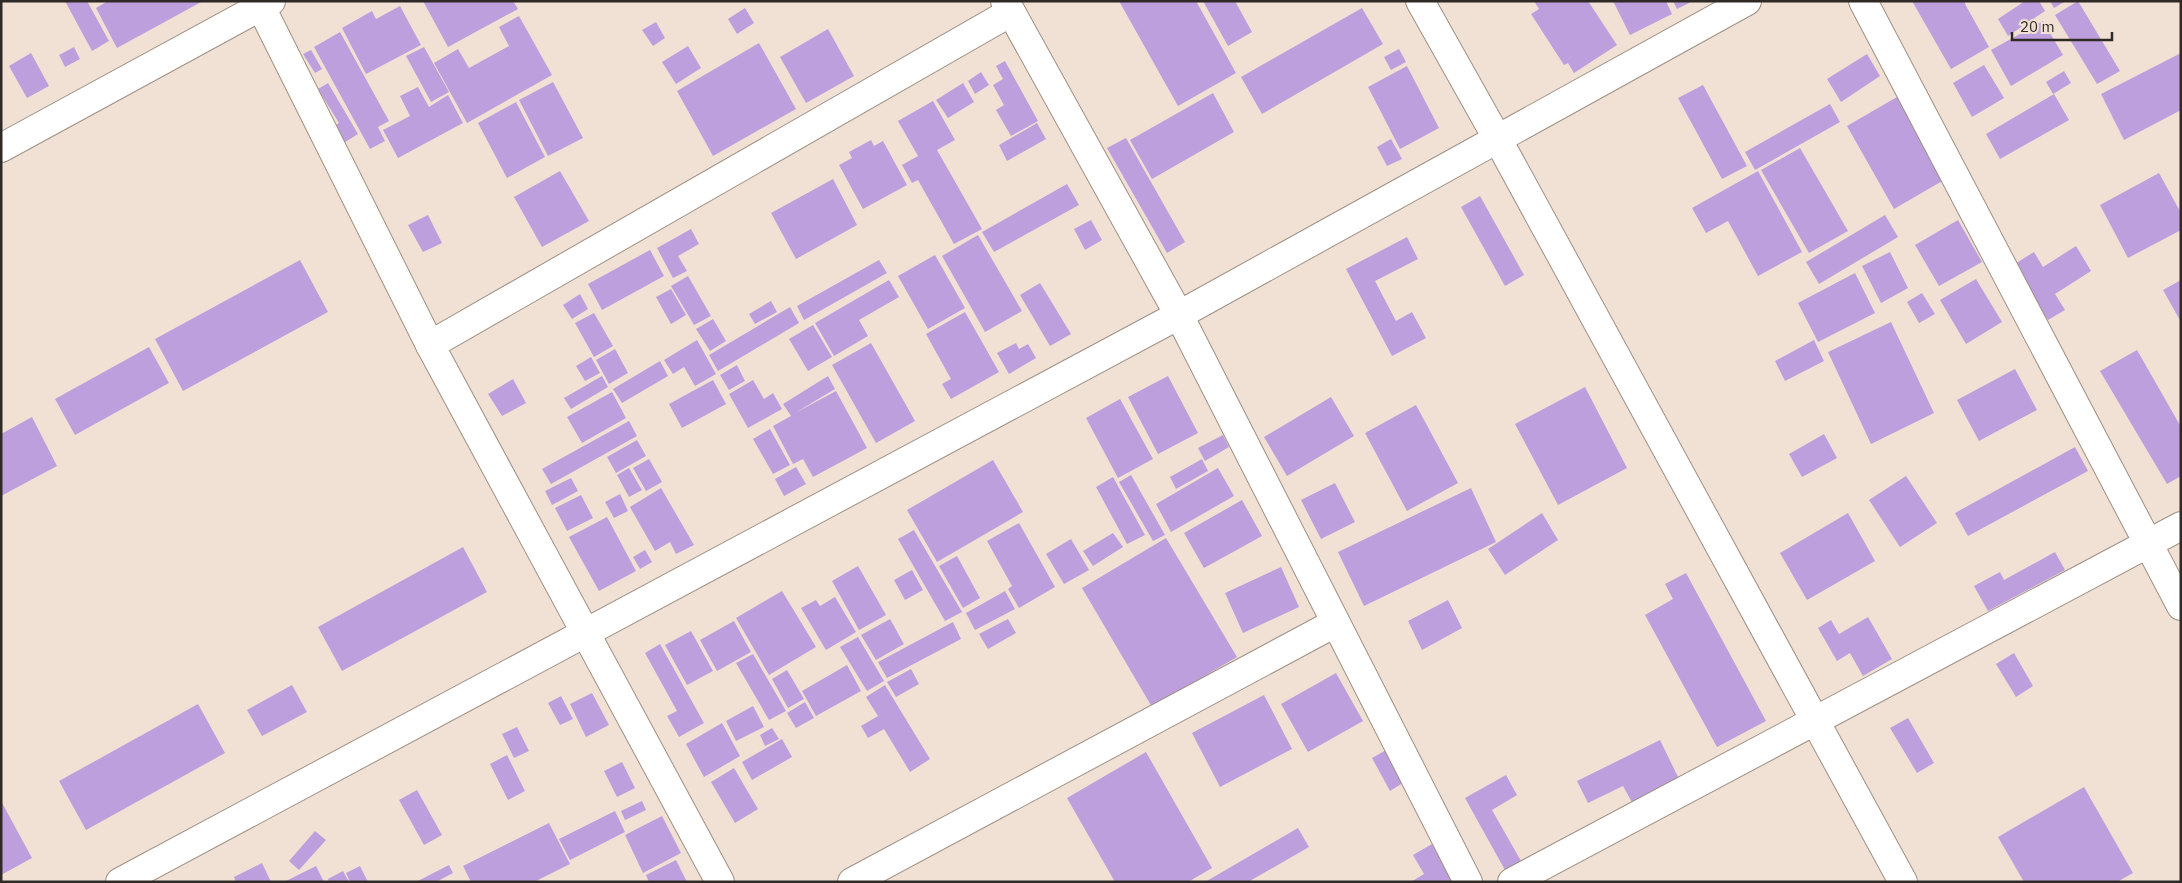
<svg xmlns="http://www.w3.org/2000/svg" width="2182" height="883" font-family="'IBM Plex Sans',sans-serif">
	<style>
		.building { fill: #be9fde }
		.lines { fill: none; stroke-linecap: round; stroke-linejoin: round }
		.minor-casing { stroke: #9e9084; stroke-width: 30 }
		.minor { stroke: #fff; stroke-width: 28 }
	</style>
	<rect width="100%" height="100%" fill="#f0e1d4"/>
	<g class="building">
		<polygon points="65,1 87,1 109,41 92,51"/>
		<polygon points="108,1 203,1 117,48 96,8"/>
		<polygon points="423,1 513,1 518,9 448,47"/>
		<polygon points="1119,1 1196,1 1236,73 1178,106"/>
		<polygon points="1203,1 1235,1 1252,32 1228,46"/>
		<polygon points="1534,1 1588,1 1617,45 1574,73 1568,63 1564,65 1531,14 1539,9"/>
		<polygon points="1613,1 1666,1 1672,14 1630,35"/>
		<polygon points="1673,1 1693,1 1677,9"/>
		<polygon points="1912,1 1965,1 1965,4 1989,47 1951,69"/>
		<polygon points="2025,1 2039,1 2045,11 2008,36 1998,19"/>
		<polygon points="2050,1 2066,1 2054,8"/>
		<polygon points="2078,1 2120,71 2097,84 2055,15"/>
		<polygon points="400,6 421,45 366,74 342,28 372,11 376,19"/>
		<polygon points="745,8 754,23 737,34 728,19"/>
		<polygon points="1362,8 1383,44 1262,114 1241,77"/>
		<polygon points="519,16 552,75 467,123 434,63 458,49 469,68 509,46 499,27"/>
		<polygon points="2043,21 2063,55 2011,86 1991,50"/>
		<polygon points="656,22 665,38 653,46 642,30"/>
		<polygon points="828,29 854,76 806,103 780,57"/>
		<polygon points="340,32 389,121 378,127 385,141 370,149 314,47"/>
		<polygon points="759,43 796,109 713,156 677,91"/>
		<polygon points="688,46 701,68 676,84 662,62"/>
		<polygon points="74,47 80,59 65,67 59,55"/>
		<polygon points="424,47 449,92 431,102 406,56"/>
		<polygon points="1399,49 1406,62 1391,70 1384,57"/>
		<polygon points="311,50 322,69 315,73 303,54"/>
		<polygon points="31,53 49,86 27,98 9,66"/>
		<polygon points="2181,53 2181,110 2124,140 2101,94"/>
		<polygon points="1867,54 1880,76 1841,102 1827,79"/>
		<polygon points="1005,61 1038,121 1011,136 996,110 1004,105 993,85 1003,79 996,66"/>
		<polygon points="1984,65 2004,98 1972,117 1953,83"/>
		<polygon points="1407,66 1439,128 1400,149 1368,87"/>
		<polygon points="2064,71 2071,83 2053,94 2046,82"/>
		<polygon points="981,72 989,85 975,94 968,81"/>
		<polygon points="553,82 583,138 548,156 519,100"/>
		<polygon points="328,83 358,134 342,144 332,127 339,123 318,89"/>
		<polygon points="963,83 974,102 948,118 936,100"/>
		<polygon points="1703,85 1747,166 1722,179 1678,98"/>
		<polygon points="418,87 429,107 448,95 463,123 398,158 383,130 410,116 400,96"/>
		<polygon points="1213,93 1234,132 1152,179 1130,140"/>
		<polygon points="2054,94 2069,120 2000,159 1986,134"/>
		<polygon points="1897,97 1944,180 1894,209 1847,126"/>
		<polygon points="933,101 955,140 937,150 982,229 954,244 918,180 912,183 902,165 918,156 898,121"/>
		<polygon points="516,102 545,157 507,178 478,123"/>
		<polygon points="1830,104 1840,122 1755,170 1745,152"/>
		<polygon points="1037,123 1046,139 1007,161 999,145"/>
		<polygon points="1126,138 1185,242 1167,253 1107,148"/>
		<polygon points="1391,139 1402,159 1387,166 1377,147"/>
		<polygon points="871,140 874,146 883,141 907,185 863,209 839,165 852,158 849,152"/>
		<polygon points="1800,148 1848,231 1809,253 1761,170"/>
		<polygon points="560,171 589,221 542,247 514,197"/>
		<polygon points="1758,171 1802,252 1758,276 1728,221 1706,233 1692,208"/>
		<polygon points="2159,173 2181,213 2181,230 2128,258 2100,205"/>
		<polygon points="833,179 857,225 796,259 771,213"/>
		<polygon points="1067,184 1079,205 994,252 982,232"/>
		<polygon points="1480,196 1524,275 1505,286 1461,207"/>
		<polygon points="428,215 442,243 423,252 408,225"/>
		<polygon points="1885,215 1898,237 1819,284 1806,262"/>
		<polygon points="1091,220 1102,240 1085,250 1074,229"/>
		<polygon points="1958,220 1982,262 1939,286 1915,245"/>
		<polygon points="691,229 699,244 678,256 687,271 673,278 657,248"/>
		<polygon points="978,235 1022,311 985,332 942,256"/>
		<polygon points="1407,237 1418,259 1375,281 1396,321 1412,312 1426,338 1392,356 1346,269"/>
		<polygon points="2076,246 2091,271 2055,294 2065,310 2048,320 2013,265 2034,252 2043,267"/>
		<polygon points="650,250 664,276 602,310 588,284"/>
		<polygon points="1890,252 1908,288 1881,303 1862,266"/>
		<polygon points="935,255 965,308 928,329 898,276"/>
		<polygon points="300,260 328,312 183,391 155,339"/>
		<polygon points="879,260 887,273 804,320 797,306"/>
		<polygon points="1855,273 1875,313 1818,342 1798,303"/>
		<polygon points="688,276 711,316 694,325 671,286"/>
		<polygon points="1976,279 2002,322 1966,344 1940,300"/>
		<polygon points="889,280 899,297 859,320 868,336 834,356 815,323"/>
		<polygon points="2181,280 2181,322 2163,290"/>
		<polygon points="1040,283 1071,334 1050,346 1020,295"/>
		<polygon points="671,289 686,315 671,324 656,297"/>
		<polygon points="1922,293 1935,314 1919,323 1907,302"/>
		<polygon points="580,294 588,309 572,319 563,305"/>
		<polygon points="771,301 777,312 755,324 749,314"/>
		<polygon points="790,307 799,323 718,371 709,355"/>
		<polygon points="965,312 999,372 951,399 942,384 951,379 926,334"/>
		<polygon points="594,313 613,346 594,357 575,323"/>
		<polygon points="713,319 726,341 710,351 696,329"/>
		<polygon points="1891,322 1934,413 1871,444 1828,352"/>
		<polygon points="813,325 832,357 808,371 789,339"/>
		<polygon points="697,340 716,374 695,386 684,367 673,374 664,360"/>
		<polygon points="1814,340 1824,361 1785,381 1775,361"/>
		<polygon points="871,343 915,421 876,443 832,365"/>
		<polygon points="1016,343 1019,349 1028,344 1036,358 1009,374 997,353"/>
		<polygon points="149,347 169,383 75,435 55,399"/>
		<polygon points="615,349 628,373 609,384 596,360"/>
		<polygon points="2137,350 2181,427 2181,476 2167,484 2100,371"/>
		<polygon points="591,357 600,373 585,381 576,366"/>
		<polygon points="660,361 668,376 622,403 613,389"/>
		<polygon points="737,365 745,381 729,390 720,375"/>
		<polygon points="2015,369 2037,410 1979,441 1957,400"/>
		<polygon points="602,376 608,387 571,409 564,398"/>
		<polygon points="828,376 835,389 795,413 836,391 867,448 813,477 803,459 793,464 773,426 791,416 783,404"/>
		<polygon points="1168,376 1198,433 1158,454 1128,397"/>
		<polygon points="513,379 526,403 502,416 488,394"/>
		<polygon points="713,380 726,404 682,428 669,404"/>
		<polygon points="753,380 764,399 773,393 782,409 748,428 729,394"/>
		<polygon points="1585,387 1627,468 1558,505 1515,424"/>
		<polygon points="612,392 626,418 582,443 567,417"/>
		<polygon points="1331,397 1354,436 1287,476 1264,437"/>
		<polygon points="1120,399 1153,459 1118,478 1086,418"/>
		<polygon points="1416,405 1458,483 1407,511 1365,433"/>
		<polygon points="32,417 57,466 1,496 1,434"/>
		<polygon points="629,421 637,436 551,484 542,469"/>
		<polygon points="770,429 790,465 773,474 753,439"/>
		<polygon points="1824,434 1837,458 1802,477 1789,454"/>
		<polygon points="1223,435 1229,447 1205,461 1198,448"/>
		<polygon points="637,440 646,456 616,473 607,457"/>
		<polygon points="2075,447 2088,471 1968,536 1955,513"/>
		<polygon points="649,459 662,482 646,491 633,468"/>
		<polygon points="1202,459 1208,471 1176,489 1170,477"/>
		<polygon points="993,460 1023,512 937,562 907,510"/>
		<polygon points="796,467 806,484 784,496 775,479"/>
		<polygon points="629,468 642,490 629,497 617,475"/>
		<polygon points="1218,468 1234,496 1171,532 1156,504"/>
		<polygon points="1131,475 1165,535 1153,541 1119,482"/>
		<polygon points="1906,476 1937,523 1900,547 1869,500"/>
		<polygon points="1113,477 1145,535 1127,544 1096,487"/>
		<polygon points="571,478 578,491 552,505 545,491"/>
		<polygon points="1335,483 1355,522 1321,539 1301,500"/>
		<polygon points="661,488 694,545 676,554 670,542 655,551 630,507"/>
		<polygon points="1471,488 1496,542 1364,606 1338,552"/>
		<polygon points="620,494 628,511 614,518 605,502"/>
		<polygon points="581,495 593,518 567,531 555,508"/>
		<polygon points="1242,500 1262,536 1204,568 1184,533"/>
		<polygon points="1542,513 1558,540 1505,575 1488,549"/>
		<polygon points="1848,513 1875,561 1807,600 1780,553"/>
		<polygon points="607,517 636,571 599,591 569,537"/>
		<polygon points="1019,523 1055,587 1019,608 1008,589 1012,586 987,541"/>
		<polygon points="914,530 962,612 945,621 898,539"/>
		<polygon points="1113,533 1123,547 1093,566 1083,551"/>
		<polygon points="1166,538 1237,657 1152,707 1082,588"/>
		<polygon points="1071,539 1089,570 1064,584 1046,554"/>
		<polygon points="463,547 487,592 342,671 318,627"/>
		<polygon points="645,550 652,562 640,569 633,557"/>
		<polygon points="2055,552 2065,570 1988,611 1974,586 2000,572 2004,580"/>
		<polygon points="957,556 980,598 963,608 939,566"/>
		<polygon points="858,566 886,615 859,630 832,581"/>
		<polygon points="1281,567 1299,607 1243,633 1225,593"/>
		<polygon points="912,570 923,590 905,600 894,580"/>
		<polygon points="1686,573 1766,721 1717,747 1645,615 1673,599 1665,584"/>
		<polygon points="782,591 816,647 769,675 736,618"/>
		<polygon points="1005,591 1015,609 975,630 966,613"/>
		<polygon points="835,597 856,632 826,650 801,608 816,600 820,606"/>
		<polygon points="1448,600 1462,628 1422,650 1408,621"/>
		<polygon points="1868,617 1892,659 1863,676 1850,653 1837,661 1818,628 1831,620 1839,634"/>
		<polygon points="890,619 904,644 876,660 861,635"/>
		<polygon points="1008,619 1016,633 988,649 979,634"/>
		<polygon points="734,621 751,652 717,671 700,640"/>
		<polygon points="953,622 961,639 887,678 878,662"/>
		<polygon points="691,631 713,671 687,685 665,645"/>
		<polygon points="858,637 884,681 867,691 840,647"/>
		<polygon points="660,644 704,723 679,737 667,716 677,711 645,653"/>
		<polygon points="2014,653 2033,686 2016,697 1996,664"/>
		<polygon points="753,654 786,711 769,720 736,663"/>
		<polygon points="847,665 861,691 816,716 802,691"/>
		<polygon points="911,669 919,684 896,697 887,682"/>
		<polygon points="787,670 804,699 788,708 772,679"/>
		<polygon points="1336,673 1363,721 1308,752 1281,704"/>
		<polygon points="292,685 307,712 262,736 247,710"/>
		<polygon points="885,685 930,759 910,772 884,729 868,738 861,726 878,716 866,697"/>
		<polygon points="592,693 609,725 586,737 570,704"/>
		<polygon points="1264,695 1292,749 1220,787 1192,733"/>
		<polygon points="561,696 573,719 560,725 548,703"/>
		<polygon points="805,702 814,718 796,728 787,713"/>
		<polygon points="198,704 225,753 86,830 59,781"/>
		<polygon points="753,706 764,727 736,741 726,721"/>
		<polygon points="1908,718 1934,763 1917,773 1890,728"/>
		<polygon points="722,723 740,756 704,777 686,744"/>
		<polygon points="517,727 529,751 514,758 502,734"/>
		<polygon points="772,728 779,739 765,746 760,735"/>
		<polygon points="782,739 792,757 752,780 742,762"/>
		<polygon points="1660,740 1681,783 1634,806 1623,786 1588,803 1577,781"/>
		<polygon points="1388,749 1406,781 1390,791 1372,758"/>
		<polygon points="1146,752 1212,868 1188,882 1115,882 1067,798"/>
		<polygon points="507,755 525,791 508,800 490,764"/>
		<polygon points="622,762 635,788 617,797 604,771"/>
		<polygon points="734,768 758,809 735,823 711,782"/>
		<polygon points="1506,775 1517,795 1492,810 1521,861 1505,870 1465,798"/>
		<polygon points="2084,787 2133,873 2117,882 2024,882 1998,837"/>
		<polygon points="417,790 442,835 424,845 399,800"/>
		<polygon points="1,801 32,858 1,875"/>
		<polygon points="642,801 646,810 625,820 621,811"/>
		<polygon points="615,811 625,832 570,860 559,839"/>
		<polygon points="662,816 681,853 643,873 625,835"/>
		<polygon points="549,823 570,864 534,882 471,882 463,866"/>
		<polygon points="1298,828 1309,847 1248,882 1205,882"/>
		<polygon points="315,831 326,840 299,870 289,861"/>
		<polygon points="1432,844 1452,882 1411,882 1424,874 1413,855"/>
		<polygon points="676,860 687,882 649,882 646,875"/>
		<polygon points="262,863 271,882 236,882 234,877"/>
		<polygon points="449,865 453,873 436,882 416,882"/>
		<polygon points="316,866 324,882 284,882"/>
		<polygon points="360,866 368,882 350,882 346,873"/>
		<polygon points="343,871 349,882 329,882 328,879"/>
	</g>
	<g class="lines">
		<g class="minor-casing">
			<g id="minor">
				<polyline points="258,1 430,345 720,882"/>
				<polyline points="1005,1 1179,315 1468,882"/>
				<polyline points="1420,1 1497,138 1903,882"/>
				<polyline points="1863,1 2181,606"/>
				<polyline points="1,148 271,1"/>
				<polyline points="430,345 1011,12"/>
				<polyline points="120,882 1179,315 1747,1"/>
				<polyline points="852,882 1335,623"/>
				<polyline points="1512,882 2181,526"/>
			</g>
		</g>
		<use href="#minor" class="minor"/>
	</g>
	<rect width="2182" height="883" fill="none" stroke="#302a26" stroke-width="5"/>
	<path d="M2012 32v8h100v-8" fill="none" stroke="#302a26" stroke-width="2.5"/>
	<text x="2020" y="32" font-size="15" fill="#302a26" stroke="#f0e1d4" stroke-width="4" paint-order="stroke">20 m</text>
</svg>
